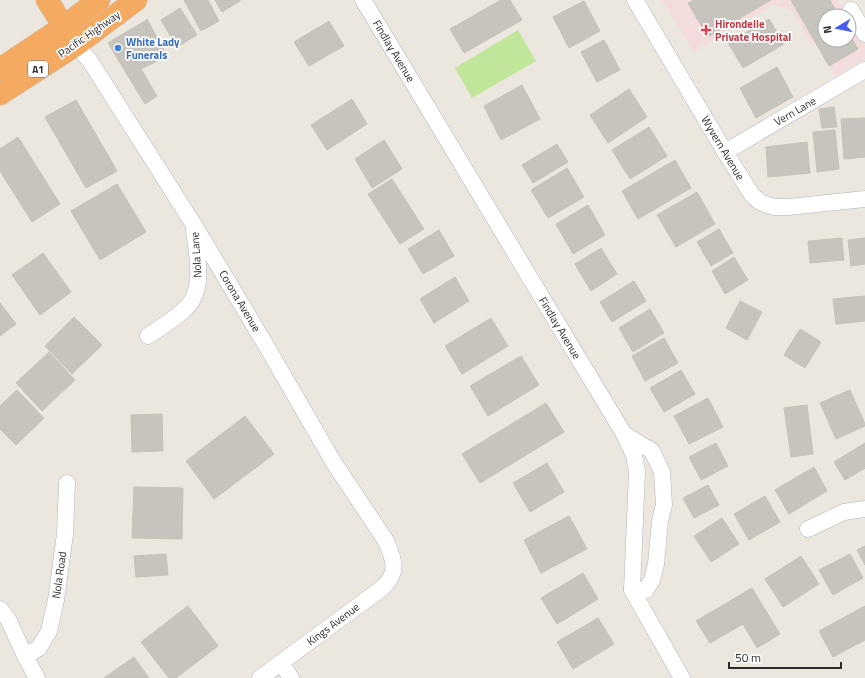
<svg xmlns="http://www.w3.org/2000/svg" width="865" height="678" font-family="'Titillium Web',sans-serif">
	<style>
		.medical { fill: #f2dcdc }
		.pitch { fill: #c1e59a }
		.building { fill: #c7c3bd; stroke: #c7c2b7 }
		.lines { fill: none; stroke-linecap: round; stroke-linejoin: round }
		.minor-casing { stroke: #b1b3bd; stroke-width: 17 }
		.highway-casing { stroke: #c8c8c8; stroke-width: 23 }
		.minor { stroke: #fff; stroke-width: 16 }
		.highway { stroke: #f4aa61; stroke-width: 22 }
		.health-dot { fill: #e0444e; stroke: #fff; stroke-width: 1.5 }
		.shop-dot { fill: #3f7fe0; stroke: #fff; stroke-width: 1.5 }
		.labels { text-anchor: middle; stroke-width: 3.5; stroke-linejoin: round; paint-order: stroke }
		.shield { fill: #fff; stroke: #6b6b6b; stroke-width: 1 }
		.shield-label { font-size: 10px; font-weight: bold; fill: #2b2b2b }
		.health-label { font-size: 11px; font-weight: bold; fill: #be3a42; stroke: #fff; text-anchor: start }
		.street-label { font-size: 11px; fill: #2b2b2b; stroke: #fff }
		.shop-label { font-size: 11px; font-weight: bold; fill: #366cbe; stroke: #fff; text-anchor: start }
	</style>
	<rect width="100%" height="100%" fill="#ece7de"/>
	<polygon class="medical" points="662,0 838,0 847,16 825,16 825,40 849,40 849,19 865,46 865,59 835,76 815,42 811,44 792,10 773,5 693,52"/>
	<polygon class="pitch" points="518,30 536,61 472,98 455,68"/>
	<g class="building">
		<polygon points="184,0 208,0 219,21 201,31"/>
		<polygon points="215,0 240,0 240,1 222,12"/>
		<polygon points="501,0 510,0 522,20 464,53 450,29"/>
		<polygon points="694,0 771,0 708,37 688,3"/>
		<polygon points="791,0 830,0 839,16 825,16 825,40 849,40 849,34 858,49 829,66"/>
		<polygon points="584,1 600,31 569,48 553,17"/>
		<polygon points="180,8 197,35 177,47 161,20"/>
		<polygon points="147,19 167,56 141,69 121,35 145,21"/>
		<polygon points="769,19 784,44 743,68 728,43"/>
		<polygon points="329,21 344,46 309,66 294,42"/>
		<polygon points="121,35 157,96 145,104 108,43"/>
		<polygon points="604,40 620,70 597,82 581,52"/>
		<polygon points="777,67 793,97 756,118 740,88"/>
		<polygon points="522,85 540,119 501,140 484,106"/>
		<polygon points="629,89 647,117 608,143 590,115"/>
		<polygon points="352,99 367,124 327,150 311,125"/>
		<polygon points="76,100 117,171 86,188 45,117"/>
		<polygon points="834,107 837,127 822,128 819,109"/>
		<polygon points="865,118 865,157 844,159 841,119"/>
		<polygon points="649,127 667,156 630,179 612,150"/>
		<polygon points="835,130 839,169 817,172 813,132"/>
		<polygon points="18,137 60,204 32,222 0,171 0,149"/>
		<polygon points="384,140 402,169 372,188 355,159"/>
		<polygon points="807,142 810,173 768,177 766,147"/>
		<polygon points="557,144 568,162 533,183 522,165"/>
		<polygon points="675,160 691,188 638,219 622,191"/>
		<polygon points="567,168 584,197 548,218 531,190"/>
		<polygon points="392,179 424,229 400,244 368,194"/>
		<polygon points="117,184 146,232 100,260 71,211"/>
		<polygon points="697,192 715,224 676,247 657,215"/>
		<polygon points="588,205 605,235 573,254 556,224"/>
		<polygon points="719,229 733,253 711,266 697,242"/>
		<polygon points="439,230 454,256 423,274 408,249"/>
		<polygon points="842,238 844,260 810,263 808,241"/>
		<polygon points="865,238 865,264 851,266 848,240"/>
		<polygon points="601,248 617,274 591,291 575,264"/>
		<polygon points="43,253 71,292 40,315 12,275"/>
		<polygon points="734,257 748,280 725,294 712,271"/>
		<polygon points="455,277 469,301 434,323 420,299"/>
		<polygon points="634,281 646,301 612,322 600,302"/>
		<polygon points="865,296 865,321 836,324 833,299"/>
		<polygon points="740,301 762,312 747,340 726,328"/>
		<polygon points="0,303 16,324 0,336"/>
		<polygon points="650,309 664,333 633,352 619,328"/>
		<polygon points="74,317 102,345 72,374 45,346"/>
		<polygon points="491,318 508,346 462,374 445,346"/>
		<polygon points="800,329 821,342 805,368 784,355"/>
		<polygon points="664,338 678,363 645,381 632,356"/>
		<polygon points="49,352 75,380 42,411 16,383"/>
		<polygon points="521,356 539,385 488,416 470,386"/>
		<polygon points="681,370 695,394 664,412 650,388"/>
		<polygon points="17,390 44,418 16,445 0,429 0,406"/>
		<polygon points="850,390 865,424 865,426 836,439 820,403"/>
		<polygon points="708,398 723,427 689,444 674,416"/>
		<polygon points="546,403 564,432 480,483 462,454"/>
		<polygon points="807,405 813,454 791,457 784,408"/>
		<polygon points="162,414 163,451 132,452 131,415"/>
		<polygon points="245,416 274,454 214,499 186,461"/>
		<polygon points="716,443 728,466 701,480 689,457"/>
		<polygon points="865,443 865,468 845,480 834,462"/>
		<polygon points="547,463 564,492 530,512 513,483"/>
		<polygon points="814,467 827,491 789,514 775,490"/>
		<polygon points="708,485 719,505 694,518 683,498"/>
		<polygon points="134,487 183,488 182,539 132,538"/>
		<polygon points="765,496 780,522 749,540 734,514"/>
		<polygon points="569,516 587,549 541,573 524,540"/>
		<polygon points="722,518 739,544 711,562 694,536"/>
		<polygon points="865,546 865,565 857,550"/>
		<polygon points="166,554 168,575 136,577 134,556"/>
		<polygon points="850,554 863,578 833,595 819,570"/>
		<polygon points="801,556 819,584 783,607 765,579"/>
		<polygon points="583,573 598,599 557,624 541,598"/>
		<polygon points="752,588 780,634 757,648 743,624 710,643 696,621"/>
		<polygon points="188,606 218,646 176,678 169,678 141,642"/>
		<polygon points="865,606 865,640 833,657 819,631"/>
		<polygon points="598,618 614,644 573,669 557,642"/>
		<polygon points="134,657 149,678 104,678"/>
	</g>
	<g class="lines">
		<g class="minor-casing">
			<g id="minor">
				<polyline points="363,0 624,434 634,455 637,472 632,590 682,678"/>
				<polyline points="635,0 725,152 752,195 760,202 774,207 789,207 865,199"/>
				<polyline points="851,10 865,34"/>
				<path d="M76,45L90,61L194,225L264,342L334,463L386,541C395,562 399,573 381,589L260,678"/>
				<polyline points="725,152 865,70"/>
				<path d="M148,336C160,328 173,320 184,310C206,292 197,256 194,230"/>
				<polyline points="624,434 652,451 662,472 664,505 660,521 656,564 652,580 646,590 632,590"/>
				<polyline points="808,529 844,512 865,509"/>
				<polyline points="0,609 8,619 25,656 37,678"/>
				<polyline points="25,656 39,648 49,631 56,600 65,534 67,483"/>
				<polyline points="281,663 291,678"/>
			</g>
		</g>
		<g class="highway-casing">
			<g id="highway">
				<polyline points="47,0 72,39"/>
				<polyline points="0,69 63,27 99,0"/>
				<polyline points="0,94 76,45 136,0"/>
			</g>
		</g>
		<use href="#minor" class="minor"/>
		<use href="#highway" class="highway"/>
	</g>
	<path class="health-dot" d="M704 24h4v4h4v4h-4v4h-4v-4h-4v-4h4z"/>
	<circle class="shop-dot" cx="118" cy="48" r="4"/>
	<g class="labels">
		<rect class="shield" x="28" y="61" width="20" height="16" rx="3"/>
		<g class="shield-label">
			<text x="38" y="73">A1</text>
		</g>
		<g class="health-label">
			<text x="715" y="28">Hirondelle<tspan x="715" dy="13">Private Hospital</tspan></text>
		</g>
		<g class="street-label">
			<text transform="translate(89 34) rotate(-35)" y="4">Pacific Highway</text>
			<text transform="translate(394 51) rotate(59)" y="4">Findlay Avenue</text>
			<text transform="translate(795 111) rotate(-30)" y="4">Vern Lane</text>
			<text transform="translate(723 148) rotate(59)" y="4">Wyvern Avenue</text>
			<text transform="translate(196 255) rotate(-94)" y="4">Nola Lane</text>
			<text transform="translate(240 301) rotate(59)" y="4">Corona Avenue</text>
			<text transform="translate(560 328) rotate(59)" y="4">Findlay Avenue</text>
			<text transform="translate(59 575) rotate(-82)" y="4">Nola Road</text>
			<text transform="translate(333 624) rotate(-37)" y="4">Kings Avenue</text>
		</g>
		<g class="shop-label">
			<text x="126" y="46">White Lady<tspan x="126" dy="13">Funerals</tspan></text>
		</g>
	</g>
	<g transform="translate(837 28) rotate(260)"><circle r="19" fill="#ffffff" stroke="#aaaaaa"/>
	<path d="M0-3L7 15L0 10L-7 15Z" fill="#485cee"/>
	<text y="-6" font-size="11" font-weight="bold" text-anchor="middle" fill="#2b2b2b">N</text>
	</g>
	<path d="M729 662v6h112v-6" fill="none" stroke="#2b2b2b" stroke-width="2"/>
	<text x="735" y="662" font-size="12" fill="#2b2b2b" stroke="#ffffff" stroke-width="3" paint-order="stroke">50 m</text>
</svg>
